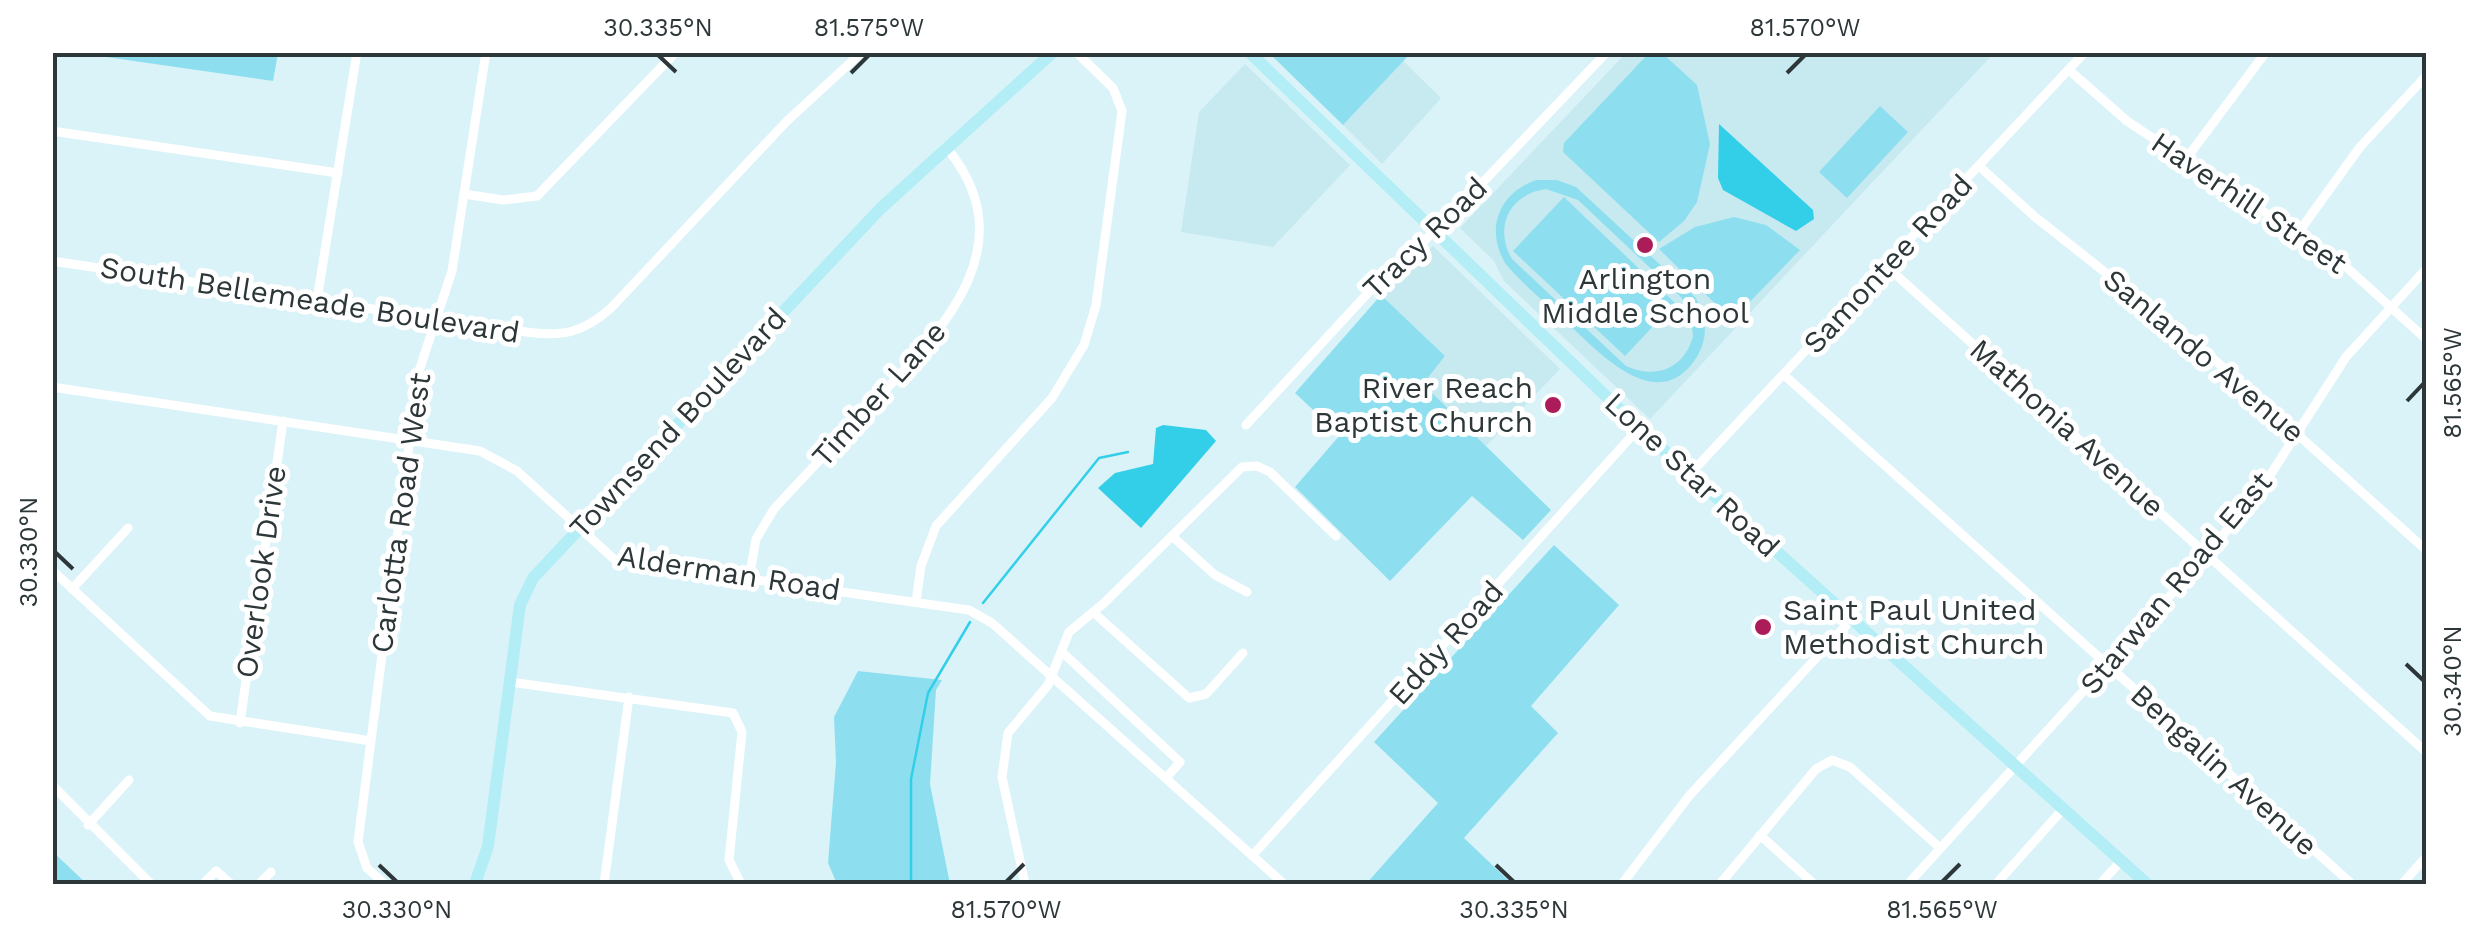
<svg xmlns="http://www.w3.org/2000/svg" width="2479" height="937" font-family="'Work Sans',sans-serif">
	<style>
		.built { fill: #c7e9f0 }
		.green { fill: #8ddff0; fill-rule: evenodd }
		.water { fill: #33cfe9 }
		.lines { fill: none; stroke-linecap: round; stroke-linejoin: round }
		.stream { stroke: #33cfe9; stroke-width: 2.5 }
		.street { stroke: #fff; stroke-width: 9 }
		.secondary { stroke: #b3edf5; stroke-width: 12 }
		.ticks { fill: none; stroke: #2d3739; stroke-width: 4 }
		.poi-dot { fill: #ab1c58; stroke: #fff; stroke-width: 4 }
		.labels { text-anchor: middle; stroke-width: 10; stroke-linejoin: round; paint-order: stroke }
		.street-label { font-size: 30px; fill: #2d3739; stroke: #fff }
		.poi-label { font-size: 30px; fill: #2d3739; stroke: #fff }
		.neatline { fill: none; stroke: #2d3739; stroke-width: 4 }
		.ticks-label { font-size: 25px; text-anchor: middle; fill: #2d3739 }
	</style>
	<rect width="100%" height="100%" fill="#daf3f9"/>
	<g class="built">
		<polygon points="1626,53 1994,53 1650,419 1504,281 1494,261 1460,228"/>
		<polygon points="1403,61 1441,98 1382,164 1343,125"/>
		<polygon points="1245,64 1350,165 1273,247 1181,232 1199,112"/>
		<polygon points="1433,246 1560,369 1486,446 1423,384 1445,356 1381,295"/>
	</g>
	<g class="green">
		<polygon points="78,53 278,52 278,53 273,81"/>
		<polygon points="1269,53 1411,53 1343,125"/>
		<polygon points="1649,53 1662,53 1697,85 1710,144 1697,202 1684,221 1659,242 1563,152 1564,143"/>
		<polygon points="1880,106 1908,132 1847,198 1819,172"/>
		<path d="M1536,180H1557L1576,187L1695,297C1706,315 1709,336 1698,355C1659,420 1599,352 1566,322C1546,303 1523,285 1505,263C1485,229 1499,193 1536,180ZM1546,189L1578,200L1680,296L1690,310L1693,336C1685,368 1656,380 1626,366L1512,259C1493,227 1510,194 1546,189Z"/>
		<polygon points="1564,197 1675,303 1625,356 1513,251"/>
		<polygon points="1734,217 1766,225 1800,250 1738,314 1728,316 1659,249 1695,227"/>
		<polygon points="1381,295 1445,356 1423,384 1551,510 1523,540 1472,496 1390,581 1295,487 1340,435 1295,393"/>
		<polygon points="1554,545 1619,605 1531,706 1558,733 1464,838 1508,880 1504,884 1366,884 1438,803 1374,742"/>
		<polygon points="858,671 942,680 936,690 930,784 950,884 837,884 828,863 836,762 834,717"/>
		<polygon points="52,852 53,852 87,884 53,884"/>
	</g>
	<g class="water">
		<polygon points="1719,124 1813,210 1814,219 1796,231 1723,190 1718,178"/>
		<polygon points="1163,425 1206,430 1216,441 1141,528 1098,488 1115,473 1153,464 1156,428"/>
	</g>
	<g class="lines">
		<g class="stream">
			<polyline points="983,603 1099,458 1128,452"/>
			<polyline points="911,884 911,779 928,693 970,622"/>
		</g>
		<g class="street">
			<polyline points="2069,70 2127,121 2344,265 2426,339"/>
			<polyline points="52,131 338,173"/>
			<polyline points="2186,159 2266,52"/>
			<polyline points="1979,166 2034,216 2207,353 2426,550"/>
			<polyline points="464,194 503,200 537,196 676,52"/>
			<polyline points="2298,233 2360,147 2426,76"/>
			<path d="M52,261L526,332C562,337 583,333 611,308L787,121L862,52"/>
			<polyline points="1885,265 2426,752"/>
			<polyline points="317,300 357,52"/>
			<polyline points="1784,375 2352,884"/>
			<polyline points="52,387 480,451 517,471 615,560 969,610 992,623 1284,884"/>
			<polyline points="1246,425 1379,281 1444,223 1607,52"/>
			<polyline points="1690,474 2085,52"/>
			<polyline points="1172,536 1215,575 1247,592"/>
			<polyline points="52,570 210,716 371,741"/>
			<path d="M749,579L756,539L774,509C807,473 841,438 874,402C942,330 1028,245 946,147"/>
			<polyline points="72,589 128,528"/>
			<polyline points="916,602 921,566 936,526 1052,398 1084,345 1096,305 1122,111 1113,88 1076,52"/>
			<polyline points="1093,612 1189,698 1206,694 1243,653"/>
			<polyline points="1062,652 1180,762 1166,778"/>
			<polyline points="510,682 733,713 742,732 729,860 741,884"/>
			<polyline points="240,723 283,421"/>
			<polyline points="52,785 151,884"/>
			<polyline points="88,825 129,780"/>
			<polyline points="1760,835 1814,884"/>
			<polyline points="1252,856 1639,428"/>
			<polyline points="203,884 216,871 231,884"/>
			<polyline points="259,884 271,872"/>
			<polyline points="385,884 367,868 358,842 418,374 452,271 486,52"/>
			<polyline points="604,884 629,697"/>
			<polyline points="1025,884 1002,777 1008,733 1048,685 1069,632 1103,604 1242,467 1257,466 1270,472 1336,536"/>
			<polyline points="1622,884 1689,796 1852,619"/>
			<polyline points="1720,884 1816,769 1832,760 1850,767 1940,848"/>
			<polyline points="1908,884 2207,555 2267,480 2346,357 2426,269"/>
			<polyline points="1996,884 2063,809"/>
			<polyline points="2100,884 2121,861"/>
			<polyline points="2402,884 2426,857"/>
		</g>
		<g class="secondary">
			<polyline points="1249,52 1639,428 2147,884"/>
			<polyline points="475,884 488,846 520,605 533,578 880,209 1053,52"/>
		</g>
	</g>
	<path class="ticks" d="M658,55L676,72M851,73L869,55M1787,73L1805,55M2407,401L2424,383M55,552L73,569M2406,664L2424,681M379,865L397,882M1496,865L1514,882M1006,882L1024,864M1942,882L1960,864"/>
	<g class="poi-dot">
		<circle cx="1645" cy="245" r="10"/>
		<circle cx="1553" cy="405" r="10"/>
		<circle cx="1763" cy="627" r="10"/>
	</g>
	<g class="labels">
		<g class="street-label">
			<text transform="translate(2249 203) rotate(34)" y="10">Haverhill Street</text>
			<text transform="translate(1425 238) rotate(-44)" y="10">Tracy Road</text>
			<text transform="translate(1888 264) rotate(-47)" y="10">Samontee Road</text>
			<text transform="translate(310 300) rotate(9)" y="10">South Bellemeade Boulevard</text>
			<text transform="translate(2204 356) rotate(40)" y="10">Sanlando Avenue</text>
			<text transform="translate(879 394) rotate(-48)" y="10">Timber Lane</text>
			<text transform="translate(678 423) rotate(-47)" y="10">Townsend Boulevard</text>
			<text transform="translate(2067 428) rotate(42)" y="10">Mathonia Avenue</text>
			<text transform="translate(1692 475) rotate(43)" y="10">Lone Star Road</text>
			<text transform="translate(401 513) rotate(-82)" y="10">Carlotta Road West</text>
			<text transform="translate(261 572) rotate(-82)" y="10">Overlook Drive</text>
			<text transform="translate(729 573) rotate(9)" y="10">Alderman Road</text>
			<text transform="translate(2176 583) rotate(-50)" y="10">Starwan Road East</text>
			<text transform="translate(1446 643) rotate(-48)" y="10">Eddy Road</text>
			<text transform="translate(2224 770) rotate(42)" y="10">Bengalin Avenue</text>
		</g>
		<g class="poi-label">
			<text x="1645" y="289">Arlington<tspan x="1645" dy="34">Middle School</tspan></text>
			<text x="1533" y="398" text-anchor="end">River Reach<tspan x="1533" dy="34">Baptist Church</tspan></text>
			<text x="1783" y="620" text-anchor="start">Saint Paul United<tspan x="1783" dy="34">Methodist Church</tspan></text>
		</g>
	</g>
	<rect width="2479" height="937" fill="none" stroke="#ffffff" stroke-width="110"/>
	<rect x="55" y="55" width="2369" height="827" class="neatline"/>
	<g class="ticks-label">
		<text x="658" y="36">30.335°N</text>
		<text x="869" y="36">81.575°W</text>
		<text x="1805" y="36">81.570°W</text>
		<text transform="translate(2452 383) rotate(-90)" y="9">81.565°W</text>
		<text transform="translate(28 552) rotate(-90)" y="9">30.330°N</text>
		<text transform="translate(2452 681) rotate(-90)" y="9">30.340°N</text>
		<text x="397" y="918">30.330°N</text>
		<text x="1006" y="918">81.570°W</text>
		<text x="1514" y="918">30.335°N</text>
		<text x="1942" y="918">81.565°W</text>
	</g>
</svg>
